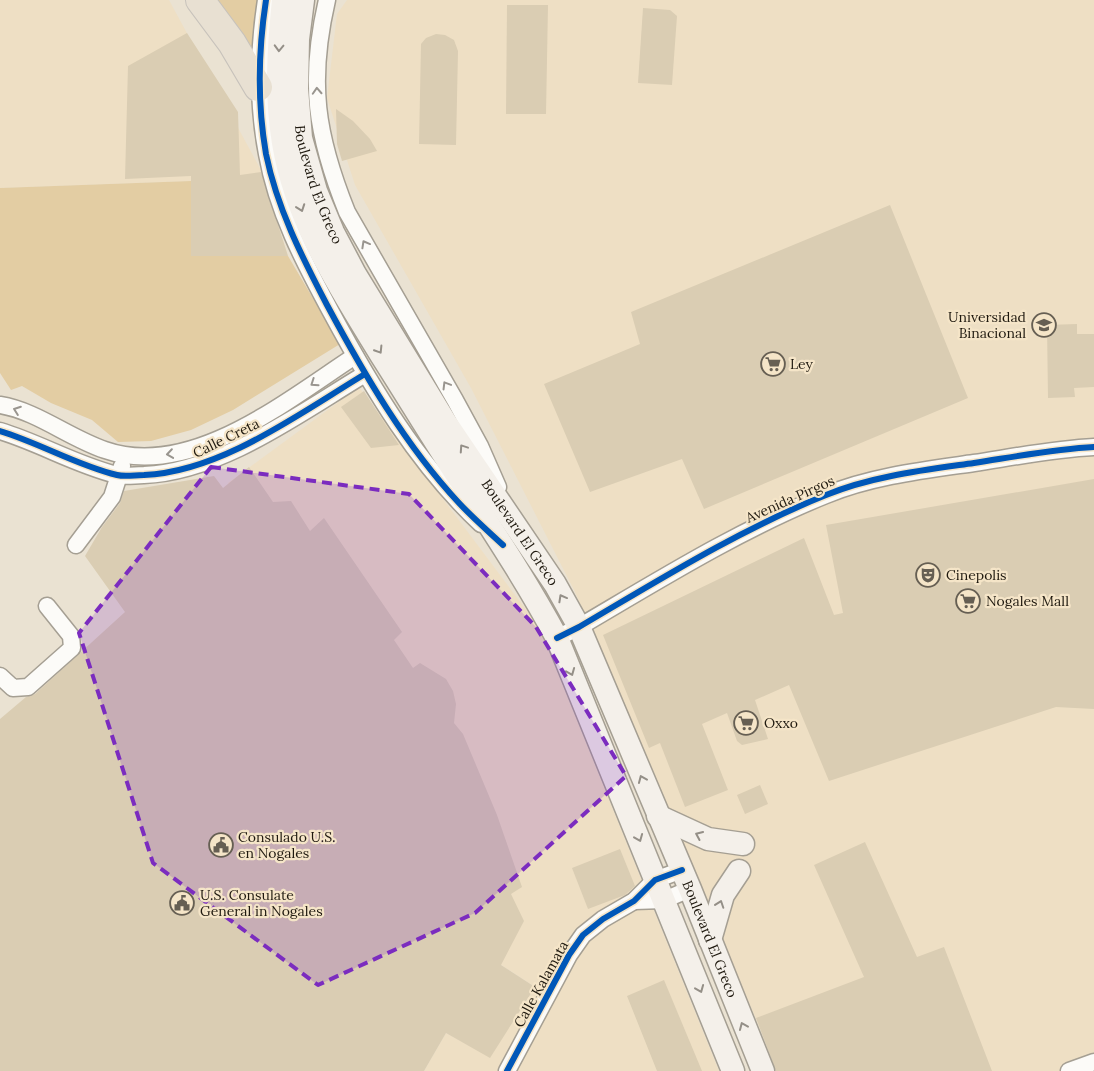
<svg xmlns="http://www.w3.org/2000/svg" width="1094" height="1071" font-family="Lora,serif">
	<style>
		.built { fill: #eedfc4 }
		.green { fill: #e3cda3 }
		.building { fill: #dacdb3 }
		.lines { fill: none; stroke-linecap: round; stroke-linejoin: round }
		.minor-casing { stroke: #a59f93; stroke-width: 19 }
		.secondary-casing { stroke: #a59f93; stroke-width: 25 }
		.trunk-casing { stroke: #c7c2bb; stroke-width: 30 }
		.minor { stroke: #fcfbf8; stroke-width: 16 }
		.secondary { stroke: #f4f0ea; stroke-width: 22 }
		.trunk { stroke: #e8e0d2; stroke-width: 28 }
		.cycleway-casing { stroke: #f5e5c8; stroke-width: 9 }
		.cycleway { stroke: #0057b8; stroke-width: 6 }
		.oneway { stroke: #948f87 }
		.oneway2 { stroke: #99958f }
		.marked { fill: #7b2cbf; fill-opacity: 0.2; stroke: #7b2cbf; stroke-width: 4; stroke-dasharray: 10 6; stroke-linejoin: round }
		.labels { text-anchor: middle; stroke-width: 4.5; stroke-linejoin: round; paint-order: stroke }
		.street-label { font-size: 14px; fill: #1f190f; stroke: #f5e5c8 }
		.poi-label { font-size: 14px; fill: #1f190f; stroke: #f5e5c8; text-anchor: start }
	</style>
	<rect width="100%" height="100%" fill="#eae2d2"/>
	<g class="built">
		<polygon points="0,0 169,0 262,172 288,256 191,256 191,181 0,188"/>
		<polygon points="347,0 1094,0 1094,1071 778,1071 575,592 471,388 355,185 327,98 337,14"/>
		<polygon points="359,387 539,627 719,1071 424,1071 446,1033 490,1057 535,987 483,953 403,732 228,483"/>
	</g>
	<g class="green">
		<polygon points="214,0 272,0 260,75"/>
		<polygon points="191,181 192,256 288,256 340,344 233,410 191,430 151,441 118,442 92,420 51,403 22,386 11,390 0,373 0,188"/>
	</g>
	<g class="building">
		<polygon points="507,5 548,5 546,114 506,114"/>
		<polygon points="643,8 670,10 677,16 672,85 638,83"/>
		<polygon points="187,33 238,112 240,175 261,172 288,256 191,256 191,176 125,179 128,66"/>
		<polygon points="436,34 445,35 454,40 458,51 456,145 419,144 421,44 426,38"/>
		<polygon points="336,109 353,121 370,139 377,151 342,161 337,144"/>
		<polygon points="890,205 968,398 704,509 682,459 590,492 544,384 640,344 631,312"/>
		<polygon points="1077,324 1077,334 1094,334 1094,387 1074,388 1075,397 1048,398 1047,325"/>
		<polygon points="364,391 371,402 399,445 371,448 341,407"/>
		<polygon points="249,467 273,502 291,501 310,531 324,518 402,632 394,640 413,668 420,663 446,679 453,691 456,704 454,723 463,734 497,815 522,887 511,894 524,921 501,965 535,987 490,1058 446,1033 424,1071 0,1071 0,719 26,697 35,694 125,612 85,556 102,527 120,503 124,491 214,476 223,488"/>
		<polygon points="1094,479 1094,709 1056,707 829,781 789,685 755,700 768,739 742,745 737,741 727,713 702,724 728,790 685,807 660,743 649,748 603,635 804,538 834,615 843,613 826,525"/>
		<polygon points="760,785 768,804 745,814 737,795"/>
		<polygon points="865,842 917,957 944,947 992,1071 776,1071 756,1018 864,977 814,865"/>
		<polygon points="620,849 635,886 625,895 588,909 572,868"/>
		<polygon points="664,980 702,1071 657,1071 627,996"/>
	</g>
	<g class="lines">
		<g class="minor-casing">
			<g id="minor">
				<path d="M266,0C258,52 257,102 267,154C277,211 304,262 331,312C372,388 418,465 481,524"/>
				<path d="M327,0C308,82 316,135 347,212L455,400L480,446L498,487"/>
				<path d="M0,405C37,411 69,438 105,450C191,480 287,400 355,356"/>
				<path d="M0,431C40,443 76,465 117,475C125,477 135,475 144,475C221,472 300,413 365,374"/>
				<polyline points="76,545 112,497 122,466"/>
				<path d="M557,638L579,627C659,580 739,530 826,495C872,476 925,470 974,463C1013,457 1054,449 1094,447"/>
				<polyline points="0,676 13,688 28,687 72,648 71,636 47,606"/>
				<polyline points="634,901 664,900 690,889"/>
				<polyline points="507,1071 569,955 583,935 603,919 634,901 655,880 682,870"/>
				<polyline points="1069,1071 1094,1062"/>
			</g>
		</g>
		<g class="secondary-casing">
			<g id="secondary">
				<path d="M283,0C278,48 275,95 283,143C296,222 340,288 381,355C408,397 434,441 462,483C495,534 528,584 557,638L733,1071"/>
				<path id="s1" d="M303,0L298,39L297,89L301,138L316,191L333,232L355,274L446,423L555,584L579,627L690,889L763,1071"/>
				<polyline points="658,816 708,839 743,844"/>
				<polyline points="710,940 723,895 739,871"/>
			</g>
		</g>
		<g class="trunk-casing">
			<polyline id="trunk" points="200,0 232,43 258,87"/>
		</g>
		<use href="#minor" class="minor"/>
		<use href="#secondary" class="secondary"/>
		<use href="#trunk" class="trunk"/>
		<g class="cycleway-casing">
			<g id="cycleway">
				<path d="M266,0C258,52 257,102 266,154C277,208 302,257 327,305C364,374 405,445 459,503C473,518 488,531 503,545"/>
				<path d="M0,431C40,443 76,465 117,475C125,477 135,475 144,475C221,472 300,413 365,374"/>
				<path d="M557,638L579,627C659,580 739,530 826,495C872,476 925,470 974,463C1013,457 1054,449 1094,447"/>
				<polyline points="507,1071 569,955 583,935 603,919 634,901 655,880 682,870"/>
			</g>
		</g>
		<use href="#cycleway" class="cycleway"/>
	</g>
	<defs><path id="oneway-chevron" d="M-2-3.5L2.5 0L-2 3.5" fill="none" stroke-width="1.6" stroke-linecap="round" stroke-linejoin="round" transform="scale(1.25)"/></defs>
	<g class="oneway">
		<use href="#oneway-chevron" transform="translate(279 48) rotate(92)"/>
		<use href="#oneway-chevron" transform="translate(301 208) rotate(70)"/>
		<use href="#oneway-chevron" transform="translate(379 350) rotate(58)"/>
		<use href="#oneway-chevron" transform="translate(463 448) rotate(-124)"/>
		<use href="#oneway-chevron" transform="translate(562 598) rotate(-119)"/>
		<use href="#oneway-chevron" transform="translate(571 672) rotate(68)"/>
		<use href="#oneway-chevron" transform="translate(642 779) rotate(-113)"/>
		<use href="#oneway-chevron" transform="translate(699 835) rotate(-156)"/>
		<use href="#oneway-chevron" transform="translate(639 838) rotate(68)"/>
		<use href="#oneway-chevron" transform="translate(720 904) rotate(-71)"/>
		<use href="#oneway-chevron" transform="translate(700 989) rotate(68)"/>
		<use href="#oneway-chevron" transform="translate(743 1026) rotate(-113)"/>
	</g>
	<g class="oneway2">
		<use href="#oneway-chevron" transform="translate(317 91) rotate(-93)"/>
		<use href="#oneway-chevron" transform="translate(365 244) rotate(-119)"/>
		<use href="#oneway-chevron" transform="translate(314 383) rotate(146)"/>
		<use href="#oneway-chevron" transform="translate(446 385) rotate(-121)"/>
		<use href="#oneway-chevron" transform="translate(17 410) rotate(-160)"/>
		<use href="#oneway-chevron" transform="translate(170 454) rotate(172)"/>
	</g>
	<path class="marked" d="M211,467L409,494L536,627L626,776L475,913L318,985L153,863L79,633Z"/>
	<defs>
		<g id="university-ring" transform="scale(1.25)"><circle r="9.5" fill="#f5e5c8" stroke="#665f53" stroke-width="1.5"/><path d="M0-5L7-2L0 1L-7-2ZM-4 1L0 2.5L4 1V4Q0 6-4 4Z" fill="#665f53"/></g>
		<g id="supermarket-ring" transform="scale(1.25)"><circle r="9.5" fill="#f5e5c8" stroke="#665f53" stroke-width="1.5"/><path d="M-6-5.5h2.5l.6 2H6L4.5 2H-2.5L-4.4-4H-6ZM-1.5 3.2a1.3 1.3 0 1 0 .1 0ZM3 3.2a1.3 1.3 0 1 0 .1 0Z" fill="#665f53"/></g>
		<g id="theatre-ring" transform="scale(1.25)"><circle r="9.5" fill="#f5e5c8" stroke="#665f53" stroke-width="1.5"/><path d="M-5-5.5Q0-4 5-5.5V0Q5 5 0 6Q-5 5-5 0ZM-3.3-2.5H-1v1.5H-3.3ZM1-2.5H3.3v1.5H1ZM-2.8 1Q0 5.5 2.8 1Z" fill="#665f53"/></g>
		<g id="civic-ring" transform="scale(1.25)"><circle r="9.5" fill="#f5e5c8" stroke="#665f53" stroke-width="1.5"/><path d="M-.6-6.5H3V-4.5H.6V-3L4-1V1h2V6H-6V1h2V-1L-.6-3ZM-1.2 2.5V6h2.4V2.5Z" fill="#665f53"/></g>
	</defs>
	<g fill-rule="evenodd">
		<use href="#university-ring" x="1044" y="325"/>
		<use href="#supermarket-ring" x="773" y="364"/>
		<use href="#theatre-ring" x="928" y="575"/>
		<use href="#supermarket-ring" x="968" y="601"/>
		<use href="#supermarket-ring" x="746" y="723"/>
		<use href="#civic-ring" x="221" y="845"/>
		<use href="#civic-ring" x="182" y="903"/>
	</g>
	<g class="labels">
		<g class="street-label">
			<text dy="5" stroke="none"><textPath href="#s1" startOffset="188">Boulevard El Greco</textPath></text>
			<text transform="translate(226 438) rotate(-26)" y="5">Calle Creta</text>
			<text transform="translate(790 499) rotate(-24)" y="5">Avenida Pirgos</text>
			<text dy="5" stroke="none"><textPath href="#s1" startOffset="592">Boulevard El Greco</textPath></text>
			<text dy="5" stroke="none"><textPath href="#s1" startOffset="1042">Boulevard El Greco</textPath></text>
			<text transform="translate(541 984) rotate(-61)" y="5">Calle Kalamata</text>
		</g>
		<g class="poi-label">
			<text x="1026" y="322" text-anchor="end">Universidad<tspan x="1026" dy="16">Binacional</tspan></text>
			<text x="790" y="369">Ley</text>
			<text x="946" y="580">Cinepolis</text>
			<text x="986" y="606">Nogales Mall</text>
			<text x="764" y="728">Oxxo</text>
			<text x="238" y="842">Consulado U.S.<tspan x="238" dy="16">en Nogales</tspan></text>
			<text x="200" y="900">U.S. Consulate<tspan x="200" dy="16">General in Nogales</tspan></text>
		</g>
	</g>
</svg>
